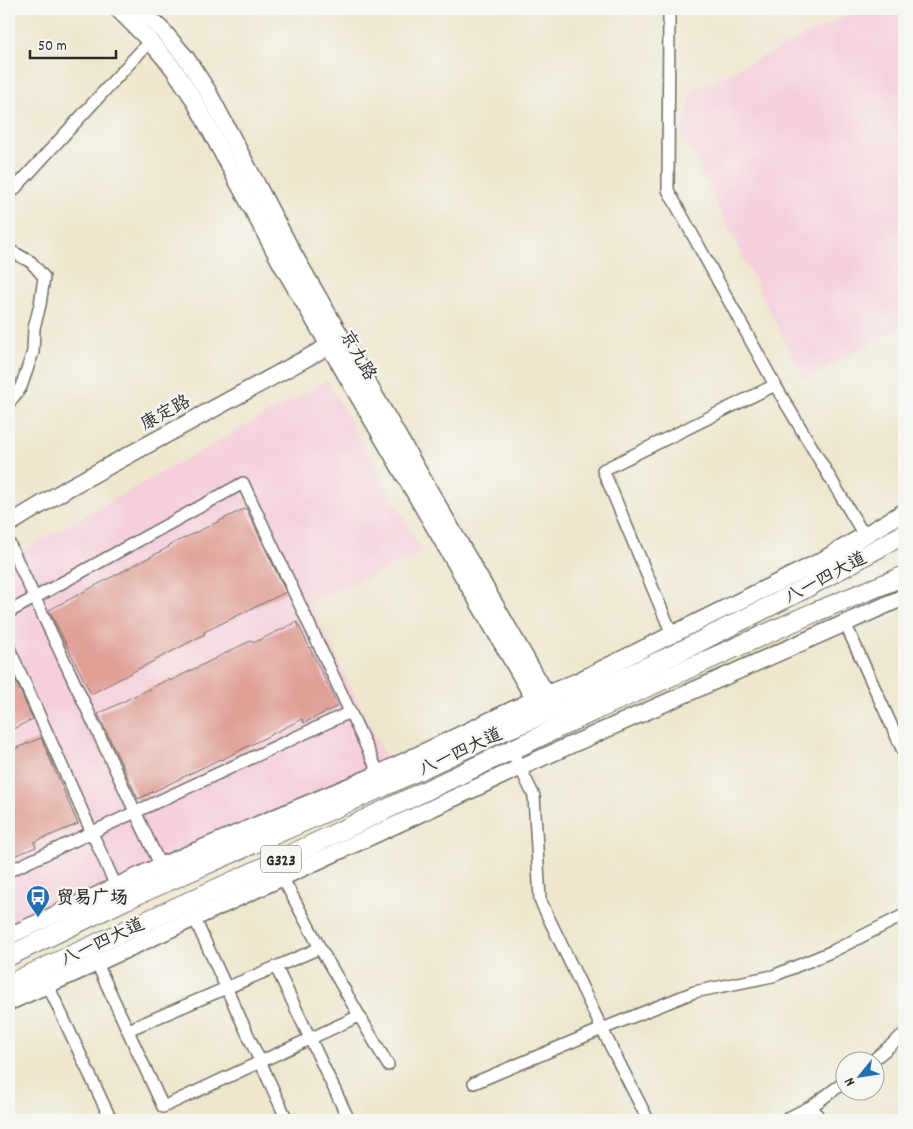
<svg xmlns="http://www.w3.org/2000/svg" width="913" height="1129" font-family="Dekko,'LXGW WenKai TC',sans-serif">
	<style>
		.built { fill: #f5cfda }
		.building { fill: #df9f95 }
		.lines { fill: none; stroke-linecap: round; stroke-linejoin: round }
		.street-casing { stroke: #6f6c64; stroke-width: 14 }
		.secondary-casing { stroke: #6f6c64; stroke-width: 19 }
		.primary-casing { stroke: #6f6c64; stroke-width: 21 }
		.street { stroke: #fff; stroke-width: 11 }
		.secondary { stroke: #fff; stroke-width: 16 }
		.primary { stroke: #fff; stroke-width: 19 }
		.labels { text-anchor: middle; stroke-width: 5; stroke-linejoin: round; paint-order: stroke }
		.shield { fill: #f6f6f2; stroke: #686867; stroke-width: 1 }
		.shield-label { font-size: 16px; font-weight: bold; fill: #2b2b2b }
		.street-label { font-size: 18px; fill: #2b2b2b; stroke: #f6f6f2 }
		.poi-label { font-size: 18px; font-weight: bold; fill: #2b2b2b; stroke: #f6f6f2; text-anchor: start }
	</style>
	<rect width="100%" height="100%" fill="#f6f6f2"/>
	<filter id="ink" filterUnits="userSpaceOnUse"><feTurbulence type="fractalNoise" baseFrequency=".02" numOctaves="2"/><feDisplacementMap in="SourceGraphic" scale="10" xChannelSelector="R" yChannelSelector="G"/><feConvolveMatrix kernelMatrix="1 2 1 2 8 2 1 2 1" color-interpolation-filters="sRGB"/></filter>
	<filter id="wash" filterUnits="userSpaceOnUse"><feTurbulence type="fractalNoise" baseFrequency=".0096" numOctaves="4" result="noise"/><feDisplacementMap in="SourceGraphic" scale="20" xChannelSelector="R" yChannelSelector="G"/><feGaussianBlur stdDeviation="1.12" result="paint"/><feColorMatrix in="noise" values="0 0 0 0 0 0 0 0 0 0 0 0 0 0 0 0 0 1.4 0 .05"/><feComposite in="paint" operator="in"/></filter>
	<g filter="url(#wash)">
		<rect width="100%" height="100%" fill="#eee6cd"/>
		<g class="built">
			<polygon points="860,9 904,9 904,324 804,380 682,135 691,92"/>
			<polygon points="327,380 423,553 309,602 387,761 9,928 9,558"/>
		</g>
		<g id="blocks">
			<g class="building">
				<polygon points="246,508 286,592 204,632 205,634 91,694 49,610 169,547 168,546"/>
				<polygon points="297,622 338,706 304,723 302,719 221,760 220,759 138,799 98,714 169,679 170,681 252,640 253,643"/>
				<polygon points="9,666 33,719 9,731"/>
				<polygon points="41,738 78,824 34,842 36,847 9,858 9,751"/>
			</g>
		</g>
	</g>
	<g filter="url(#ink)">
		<use href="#blocks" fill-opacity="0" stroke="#6f6c64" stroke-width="1"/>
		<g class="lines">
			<g class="street-casing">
				<g id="street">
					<polyline points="669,9 668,190 775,385 864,535"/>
					<polyline points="9,195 150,41"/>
					<polyline points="9,250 31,262 44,277 40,305 34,328 33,352 21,387 9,403"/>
					<polyline points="9,543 163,871"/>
					<polyline points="9,612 243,483 382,780"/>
					<polyline points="845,623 904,753"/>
					<polyline points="672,634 603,470 775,385"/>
					<polyline points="9,648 119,893"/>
					<polyline points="511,749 534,796 540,900 602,1029 648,1120"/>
					<polyline points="9,871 350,712"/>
					<polyline points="280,873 320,948 388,1065"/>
					<polyline points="192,913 287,1120"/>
					<polyline points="94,957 163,1107 359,1016"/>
					<polyline points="276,967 349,1120"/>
					<polyline points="45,979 111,1120"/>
					<polyline points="128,1030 320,948"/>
					<polyline points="871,1062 904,1034"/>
					<polyline points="474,1083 602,1029 694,992 773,976 833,951 904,915"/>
					<polyline points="812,1106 820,1120"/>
					<polyline points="784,1120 812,1106 846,1081"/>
				</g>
			</g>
			<g class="secondary-casing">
				<g id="secondary">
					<polyline points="118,9 150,41 173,68 193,98 281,263 539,707"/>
					<polyline points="140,9 162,30 186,58 207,90 294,255 552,704"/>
					<polyline points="9,524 70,487 338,341"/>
					<polyline points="9,936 160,866 378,774 535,699 576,682 821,561 904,512"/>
					<polyline points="9,1002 97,963 521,767 904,597"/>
				</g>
			</g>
			<g class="primary-casing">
				<g id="primary">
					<polyline points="9,956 123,901 385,786 503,731 556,709 677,653 804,589 904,534"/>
					<polyline points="9,984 273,863 598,709 815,612 904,576"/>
				</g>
			</g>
			<use href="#street" class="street"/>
			<use href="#secondary" class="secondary"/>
			<use href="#primary" class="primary"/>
		</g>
	</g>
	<defs>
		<g id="bus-pin" transform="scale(1.25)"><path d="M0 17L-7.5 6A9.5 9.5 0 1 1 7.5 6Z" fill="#1f6fb2" stroke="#f6f6f2"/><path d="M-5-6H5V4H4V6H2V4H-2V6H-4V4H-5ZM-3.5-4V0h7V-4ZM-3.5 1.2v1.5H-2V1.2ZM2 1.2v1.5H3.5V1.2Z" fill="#fff"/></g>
	</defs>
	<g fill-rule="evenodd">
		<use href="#bus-pin" x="38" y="897"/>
	</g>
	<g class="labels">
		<rect class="shield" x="261" y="845.5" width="40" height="27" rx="4"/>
		<g class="shield-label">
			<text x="281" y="865">G323</text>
		</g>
		<g class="street-label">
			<text transform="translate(359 355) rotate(60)" y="6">京九路</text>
			<text transform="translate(165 412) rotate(-29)" y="6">康定路</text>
			<text transform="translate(825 577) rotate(-28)" y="6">八一四大道</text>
			<text transform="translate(460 751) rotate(-25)" y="6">八一四大道</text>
			<text transform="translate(102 941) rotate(-25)" y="6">八一四大道</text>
		</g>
		<g class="poi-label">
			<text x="56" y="903">贸易广场</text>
		</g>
	</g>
	<rect width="913" height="1129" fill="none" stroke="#f6f6f2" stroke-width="30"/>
	<g transform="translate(860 1076) rotate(240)"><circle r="24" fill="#f6f6f2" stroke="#a5a5a2"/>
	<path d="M0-4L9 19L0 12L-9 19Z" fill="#1f6fb2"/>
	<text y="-8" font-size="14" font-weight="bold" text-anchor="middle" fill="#2b2b2b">N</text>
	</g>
	<path d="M30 50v8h86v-8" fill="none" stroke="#2b2b2b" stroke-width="2.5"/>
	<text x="38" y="50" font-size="15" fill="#2b2b2b" stroke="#f6f6f2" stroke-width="4" paint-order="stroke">50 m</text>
</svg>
